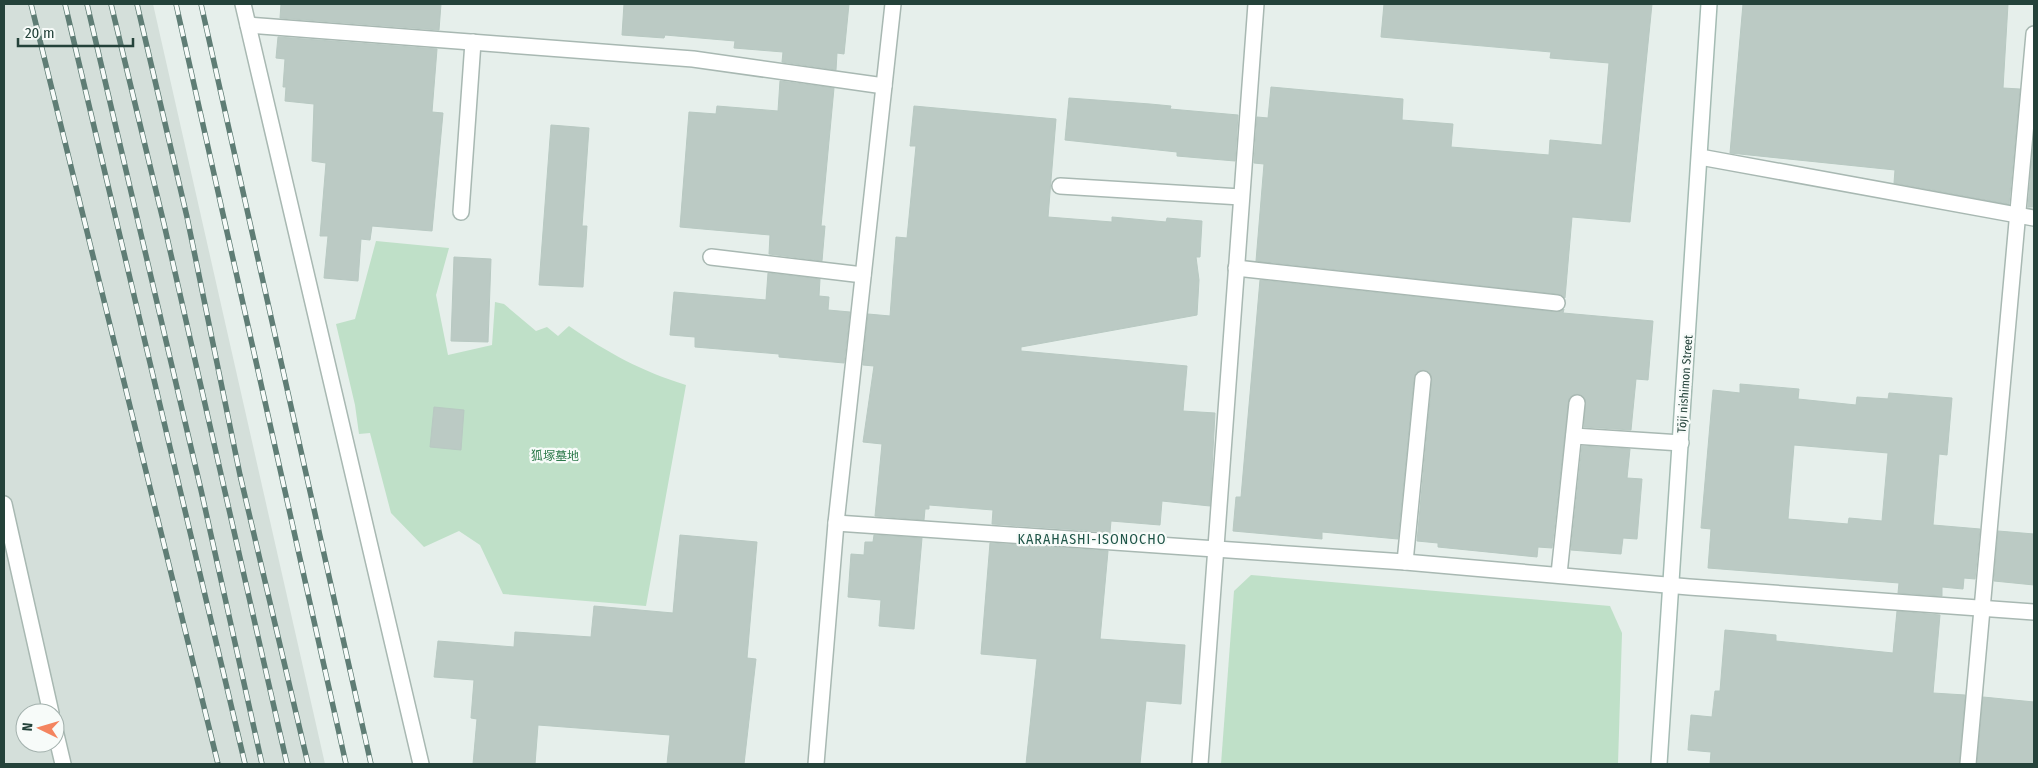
<svg xmlns="http://www.w3.org/2000/svg" width="2038" height="768" font-family="'Fira Sans Condensed','Noto Sans JP',sans-serif">
	<style>
		.built { fill: #d4dfda; fill-rule: evenodd }
		.green { fill: #bfe0c8 }
		.building { fill: #bbcac4; stroke: #b8c9c2; fill-rule: evenodd }
		.lines { fill: none; stroke-linecap: round; stroke-linejoin: round }
		.lane-casing { stroke: #a8b8b2; stroke-width: 18 }
		.street-casing { stroke: #a8b8b2; stroke-width: 18 }
		.secondary-casing { stroke: #a4bbb3; stroke-width: 18 }
		.lane { stroke: #fff; stroke-width: 15 }
		.street { stroke: #fff; stroke-width: 15 }
		.secondary { stroke: #fff; stroke-width: 15 }
		.rail-casing { stroke: #5f7d75; stroke-width: 5.5 }
		.rail { stroke: #f7fbf9; stroke-width: 4; stroke-dasharray: 11; stroke-linecap: butt }
		.labels { text-anchor: middle; stroke-width: 4.5; stroke-linejoin: round; paint-order: stroke }
		.street-label { font-size: 12px; fill: #24423a; stroke: #f7fbf9 }
		.park-label { font-size: 12px; fill: #2d7a4b; stroke: #f7fbf9 }
		.neighbourhood-label { font-size: 14px; letter-spacing: 1px; fill: #1f5548; stroke: #f7fbf9 }
	</style>
	<rect width="100%" height="100%" fill="#e6efeb"/>
	<path class="built" d="M4,4H153L325,764H4ZM25,713H55V743H25Z"/>
	<g class="green">
		<path d="M376,241L449,248L436,295L448,355L492,345L495,302L504,304L536,331L547,327L558,336L569,326C608,353 641,371 686,385L646,606L503,594L480,545L459,531L424,547L391,513L370,433L359,434L355,405L336,324L355,319Z"/>
		<polygon points="1251,575 1610,606 1622,633 1618,764 1221,764 1234,591"/>
	</g>
	<g class="building">
		<polygon points="281,4 441,4 439,30 280,18"/>
		<polygon points="624,4 849,4 844,54 837,53 836,70 782,62 783,52 734,48 735,41 665,35 664,38 622,35"/>
		<polygon points="1384,4 1652,4 1630,222 1572,217 1565,298 1558,294 1256,261 1264,164 1254,163 1257,117 1268,118 1271,87 1403,99 1402,120 1453,124 1451,147 1549,155 1550,140 1602,145 1609,63 1550,58 1551,52 1381,37"/>
		<polygon points="1743,4 2008,4 2003,88 2020,89 2009,204 1894,183 1895,170 1730,153"/>
		<polygon points="278,37 437,49 432,112 443,113 432,231 372,226 370,240 361,239 358,281 324,278 328,236 320,236 326,163 312,161 314,104 285,101 286,87 283,87 285,59 276,58"/>
		<polygon points="780,81 834,88 821,226 825,226 822,261 769,254 770,235 680,227 689,112 716,114 717,106 778,111"/>
		<polygon points="1069,98 1150,104 1171,106 1170,109 1238,115 1235,161 1177,156 1177,152 1065,140"/>
		<polygon points="914,106 1056,119 1048,217 1112,222 1112,217 1166,222 1167,218 1202,221 1200,257 1196,257 1199,280 1197,315 1021,347 1021,351 1187,366 1183,411 1215,413 1210,506 1162,501 1160,525 1111,521 1110,532 992,524 993,510 929,505 929,509 925,509 924,520 875,516 882,444 863,442 874,366 863,365 868,314 890,316 896,237 907,238 916,146 910,146"/>
		<polygon points="551,125 589,128 582,226 587,226 583,287 539,285"/>
		<polygon points="2034,135 2034,207 2028,207"/>
		<polygon points="454,257 491,259 488,342 451,341"/>
		<polygon points="768,273 820,279 819,296 829,297 828,310 850,312 844,363 779,357 779,354 695,347 695,337 670,335 674,292 766,300"/>
		<polygon points="1260,280 1556,312 1564,309 1563,313 1653,321 1648,380 1636,379 1631,430 1584,427 1585,399 1577,394 1569,398 1552,548 1538,547 1537,557 1438,547 1438,543 1417,541 1432,380 1429,372 1423,370 1416,373 1414,378 1398,539 1322,532 1322,539 1233,531 1236,497 1241,497"/>
		<path d="M1740,384L1799,389L1798,399L1856,405L1857,397L1888,399L1889,393L1952,398L1947,455L1939,454L1933,525L1980,529L1975,579L1964,578L1963,589L1942,587V596L1898,593L1899,583L1708,568L1711,529L1701,528L1713,390L1740,393ZM1794,445L1888,453L1882,521L1849,518L1848,524L1788,519Z"/>
		<polygon points="434,407 464,410 461,450 430,447"/>
		<polygon points="1582,446 1630,449 1627,478 1642,479 1637,539 1623,538 1621,554 1571,550"/>
		<polygon points="1998,531 2034,534 2034,585 1994,581"/>
		<polygon points="680,535 757,542 747,658 756,659 744,764 667,764 670,735 538,725 535,764 473,764 477,719 471,718 474,680 434,677 438,641 514,647 515,632 591,637 594,606 673,613"/>
		<polygon points="874,535 922,538 914,629 879,626 881,600 848,597 851,554 864,555 865,542 873,542"/>
		<polygon points="990,543 1108,551 1100,639 1185,645 1181,704 1146,701 1140,764 1026,764 1037,659 981,654"/>
		<polygon points="1897,611 1940,615 1933,693 1965,695 1959,764 1710,764 1711,752 1688,750 1691,715 1712,717 1715,691 1720,691 1725,630 1776,635 1776,641 1893,653"/>
		<polygon points="1983,697 2034,702 2034,764 1977,764"/>
	</g>
	<g class="lines">
		<g class="lane-casing">
			<g id="lane">
				<polyline points="1700,157 2034,218"/>
				<polyline points="1060,186 1241,197"/>
				<polyline points="461,212 473,42"/>
				<polyline points="711,257 863,275"/>
				<polyline points="1236,268 1557,303"/>
				<polyline points="1574,436 1681,443"/>
				<polyline points="4,504 51,713"/>
				<polyline points="1405,562 1423,379"/>
				<polyline points="1559,574 1577,403"/>
				<polyline points="55,730 63,764"/>
			</g>
		</g>
		<g class="street-casing">
			<g id="street">
				<polyline points="243,4 421,764"/>
				<polyline points="248,25 693,59 884,86"/>
				<polyline points="836,523 1405,562 1689,587 2034,612"/>
				<polyline points="816,764 836,523 893,4"/>
				<polyline points="1200,764 1256,4"/>
				<polyline points="1968,764 2034,34"/>
			</g>
		</g>
		<g class="secondary-casing">
			<polyline id="secondary" points="1659,764 1709,4"/>
		</g>
		<use href="#lane" class="lane"/>
		<use href="#street" class="street"/>
		<use href="#secondary" class="secondary"/>
		<g class="rail-casing">
			<g id="rail">
				<polyline points="31,4 218,764"/>
				<polyline points="65,4 245,764"/>
				<polyline points="87,4 201,490 262,764"/>
				<polyline points="111,4 164,224 287,764"/>
				<polyline points="137,4 187,217 240,475 308,764"/>
				<polyline points="176,4 346,764"/>
				<polyline points="201,4 371,764"/>
			</g>
		</g>
		<use href="#rail" class="rail"/>
	</g>
	<g class="labels">
		<g class="street-label">
			<text transform="translate(1685 384) rotate(-86)" y="4">Tōji nishimon Street</text>
		</g>
		<g class="park-label">
			<text x="555" y="460">狐塚墓地</text>
		</g>
		<g class="neighbourhood-label">
			<text x="1092" y="544">KARAHASHI-ISONOCHO</text>
		</g>
	</g>
	<rect width="2038" height="768" fill="none" stroke="#24423a" stroke-width="10"/>
	<g transform="translate(40 728) rotate(275)"><circle r="24" fill="#f7fbf9" stroke="#a3b1ad"/>
	<path d="M0-4L9 19L0 12L-9 19Z" fill="#f4845f"/>
	<text y="-8" font-size="14" font-weight="bold" text-anchor="middle" fill="#24423a">N</text>
	</g>
	<path d="M18 38v8h115v-8" fill="none" stroke="#24423a" stroke-width="2.5"/>
	<text x="25" y="38" font-size="15" fill="#24423a" stroke="#f7fbf9" stroke-width="4" paint-order="stroke">20 m</text>
</svg>
